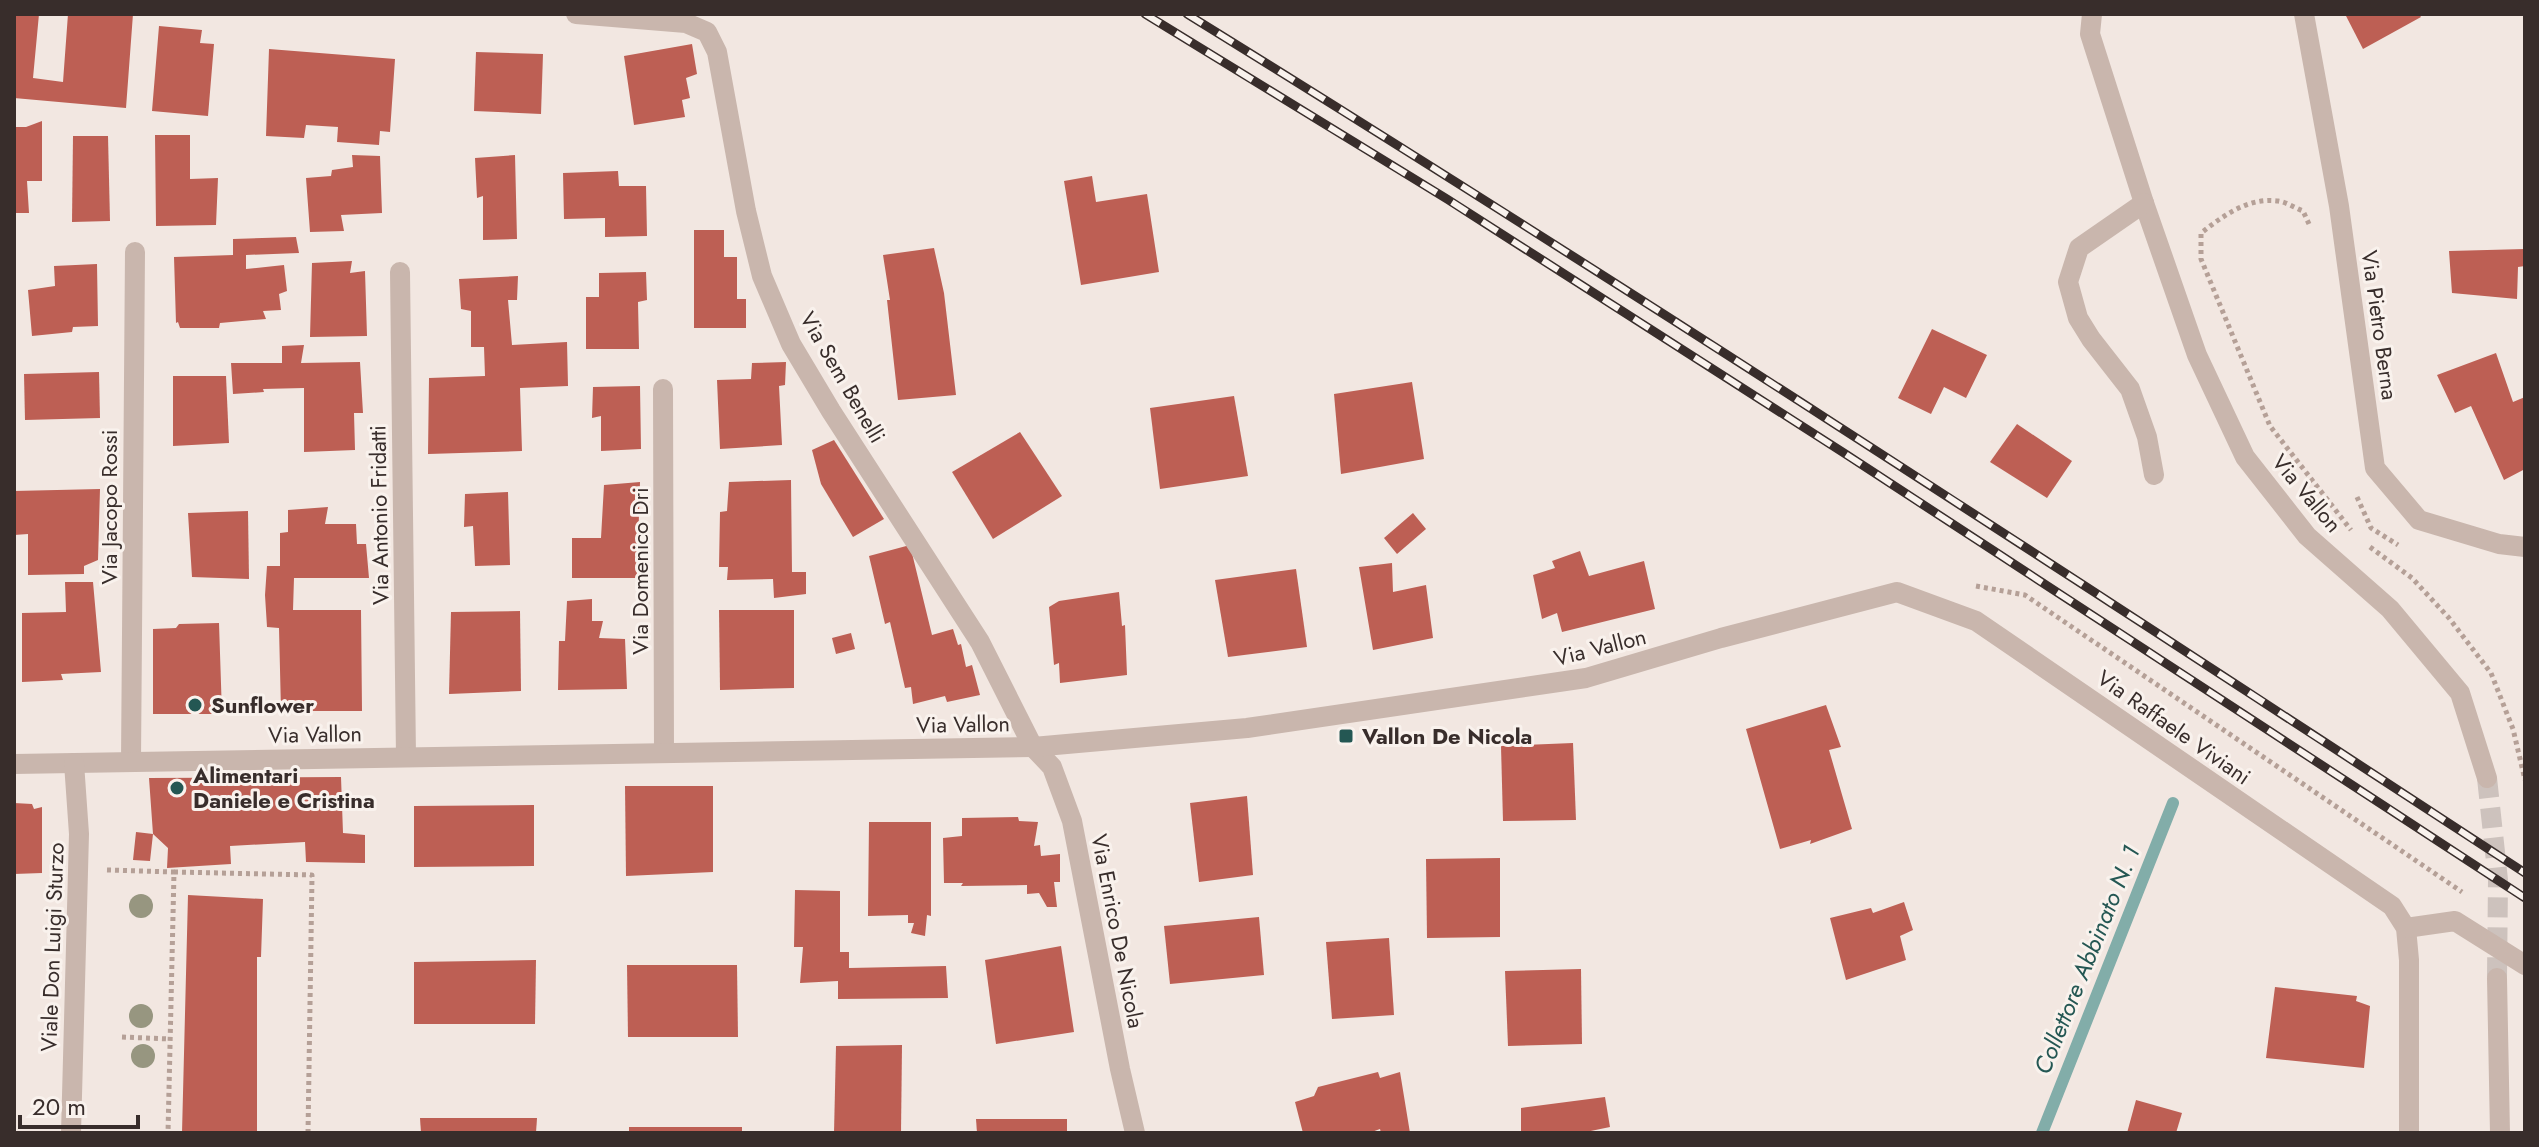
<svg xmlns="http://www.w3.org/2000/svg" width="2539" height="1147" font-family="Jost,sans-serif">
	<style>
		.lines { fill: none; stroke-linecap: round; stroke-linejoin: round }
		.stream { stroke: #82ada9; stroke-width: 12 }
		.building { fill: #bd5f54 }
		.minor-tunnel { stroke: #cdc2bd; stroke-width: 20; stroke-dasharray: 20 10; stroke-linecap: butt }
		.path { stroke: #b5a097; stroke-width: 5; stroke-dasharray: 4 4; stroke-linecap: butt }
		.minor { stroke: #c9b6ad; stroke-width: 20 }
		.rail-casing { stroke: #382d2b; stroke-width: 9 }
		.rail { stroke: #f9f2ed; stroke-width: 6; stroke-dasharray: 18; stroke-linecap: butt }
		.tree { fill: #979680 }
		.poi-dot { fill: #245753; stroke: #f9f2ed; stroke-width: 3 }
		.labels { text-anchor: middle; stroke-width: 6; stroke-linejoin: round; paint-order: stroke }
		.street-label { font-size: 22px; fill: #382d2b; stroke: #f9f2ed }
		.poi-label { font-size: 22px; font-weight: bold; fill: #382d2b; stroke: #f9f2ed; text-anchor: start }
		.water-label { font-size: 24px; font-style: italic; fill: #245753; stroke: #f9f2ed }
	</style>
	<rect width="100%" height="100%" fill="#f2e7e1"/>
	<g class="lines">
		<polyline class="stream" points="2042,1133 2173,803"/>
	</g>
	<g class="building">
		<polygon points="14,14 39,14 33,78 63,82 68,14 133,14 126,108 14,98"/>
		<polygon points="2345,14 2419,14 2421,17 2363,49"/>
		<polygon points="159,26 202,30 200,43 214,44 208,116 152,111"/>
		<polygon points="692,44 697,74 686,78 690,98 682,100 685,117 634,125 624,56"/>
		<polygon points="269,49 395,59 390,132 380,131 379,145 337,142 338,127 306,125 304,138 266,136"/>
		<polygon points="476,52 543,54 541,114 474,111"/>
		<polygon points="42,121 42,181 27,181 29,213 14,213 14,127 26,127"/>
		<polygon points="155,135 190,135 190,179 218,178 216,225 156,226"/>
		<polygon points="73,136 108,136 110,221 72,222"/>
		<polygon points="352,155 380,156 382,213 341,215 344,231 310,232 306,178 331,176 332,170 353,167"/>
		<polygon points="515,155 517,239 483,240 483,196 477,198 475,158"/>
		<polygon points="618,171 619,186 646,186 647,236 605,237 605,218 564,219 563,173"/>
		<polygon points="1092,176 1096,202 1147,194 1159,272 1081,285 1064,181"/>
		<polygon points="694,230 724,230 724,257 737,257 737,299 746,299 746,328 694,328"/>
		<polygon points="296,237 299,253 246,255 246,269 284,265 287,291 279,294 281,310 263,311 266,319 220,323 219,328 180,328 178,322 176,323 174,257 233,255 233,239"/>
		<polygon points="934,248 944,293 956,395 898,400 887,300 890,300 883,255"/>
		<polygon points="2525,249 2525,266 2518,267 2517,299 2452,293 2449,251"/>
		<polygon points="352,261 350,273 365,271 367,336 310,337 312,263"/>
		<polygon points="97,264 98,326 73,327 72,332 32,336 28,290 55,286 54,266"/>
		<polygon points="646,272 647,300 638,302 639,349 586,349 586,297 599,297 599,273"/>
		<polygon points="518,276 517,300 508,300 512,345 567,342 568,386 520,388 522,451 428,454 429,378 485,376 484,347 471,347 471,311 461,309 459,279"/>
		<polygon points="1932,329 1987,355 1966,398 1944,387 1931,414 1898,398"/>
		<polygon points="304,345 301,363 360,362 363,413 354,413 355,450 304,452 304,388 263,389 264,392 233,394 231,363 282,363 282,346"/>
		<polygon points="2496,353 2513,402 2525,397 2525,469 2504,480 2471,406 2455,413 2437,375"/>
		<polygon points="786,362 785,385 779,386 782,445 720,449 717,380 751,379 752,363"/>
		<polygon points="99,372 100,418 25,420 24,374"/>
		<polygon points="173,376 226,376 229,443 173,446"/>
		<polygon points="1412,382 1424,459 1341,474 1334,394"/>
		<polygon points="640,386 641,449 601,451 601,416 592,418 593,387"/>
		<polygon points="1234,396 1248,476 1160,489 1150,408"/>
		<polygon points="2017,424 2072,461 2047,498 1990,462"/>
		<polygon points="1020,432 1062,496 993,539 952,472"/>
		<polygon points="834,440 884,519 853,537 821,484 812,450"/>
		<polygon points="791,480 792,572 806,572 806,594 774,598 773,579 727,580 728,567 719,567 720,512 727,511 729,482"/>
		<polygon points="640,482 637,578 572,578 572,538 601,538 604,485"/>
		<polygon points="100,489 98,560 84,566 84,574 28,575 28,534 14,535 14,491"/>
		<polygon points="508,492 510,565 475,566 473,526 464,527 465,494"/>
		<polygon points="328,507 325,524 356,524 357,544 366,544 369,578 294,578 293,610 361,610 362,711 281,711 279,628 267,627 265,595 267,566 280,566 280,533 288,532 288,510"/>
		<polygon points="248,511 249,579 192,577 188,513"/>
		<polygon points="1413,513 1426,529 1397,554 1384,538"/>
		<polygon points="910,545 932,635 953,629 958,645 961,644 966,667 972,665 980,695 947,702 945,696 913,704 911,687 905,688 890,622 885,624 869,556"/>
		<polygon points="1580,551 1589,576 1644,561 1655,609 1562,632 1557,613 1542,619 1533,575 1555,568 1552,561"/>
		<polygon points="1392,563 1393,592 1426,585 1433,638 1373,650 1359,567"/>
		<polygon points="1296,569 1307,647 1228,657 1215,580"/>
		<polygon points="65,582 93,582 101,672 61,674 63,680 22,682 22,613 66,612"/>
		<polygon points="1119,592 1122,626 1125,625 1127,675 1060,683 1059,663 1054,665 1049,607 1059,601"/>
		<polygon points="592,599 592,621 603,621 599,638 625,639 627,689 558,690 559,641 565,641 567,601"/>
		<polygon points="719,610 794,610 794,688 720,690"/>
		<polygon points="520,611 521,691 449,694 451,612"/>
		<polygon points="219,623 222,714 153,714 153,629 176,628 179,624"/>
		<polygon points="851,633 855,649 836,654 832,638"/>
		<polygon points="1826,705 1841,747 1829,750 1852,829 1810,844 1811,840 1780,849 1746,729"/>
		<polygon points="1573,743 1576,820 1503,821 1501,746"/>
		<polygon points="341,777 343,833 365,835 365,863 306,862 305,842 230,846 231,864 167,868 168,848 153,834 150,861 133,860 136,832 153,834 149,778"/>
		<polygon points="625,786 713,786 713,872 626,876"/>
		<polygon points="1247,796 1253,875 1199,882 1190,803"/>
		<polygon points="14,803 32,804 34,809 42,807 42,873 14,874"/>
		<polygon points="534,805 534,866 414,867 414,806"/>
		<polygon points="1018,817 1019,821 1038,822 1034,846 1040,845 1041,856 1060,854 1060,882 1054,882 1057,907 1047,907 1039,893 1027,894 1027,885 961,886 963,883 944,883 943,838 962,836 962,818"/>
		<polygon points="869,822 931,822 931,916 927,915 925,936 911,933 914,923 908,923 908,915 868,916"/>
		<polygon points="1500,858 1500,937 1427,938 1426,859"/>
		<polygon points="795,890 840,891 840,952 849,952 849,968 946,966 948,998 838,999 838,981 800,983 803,947 794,947"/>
		<polygon points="188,895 263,899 261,957 257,957 257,1133 182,1133"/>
		<polygon points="1904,902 1913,930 1900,936 1906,960 1846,980 1830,918 1871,908 1873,913"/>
		<polygon points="1259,917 1264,975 1170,984 1164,926"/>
		<polygon points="1389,938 1394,1015 1332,1019 1326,942"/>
		<polygon points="1061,946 1074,1032 996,1044 985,960"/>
		<polygon points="536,960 535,1024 414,1024 414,962"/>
		<polygon points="627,965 737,965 738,1037 628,1037"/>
		<polygon points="1581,969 1582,1044 1508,1046 1505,971"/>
		<polygon points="2275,987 2357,996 2356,1001 2370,1006 2364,1068 2266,1058"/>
		<polygon points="902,1045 901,1133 834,1133 836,1046"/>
		<polygon points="1378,1072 1380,1078 1400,1072 1410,1133 1381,1133 1380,1129 1369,1133 1303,1133 1295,1102 1314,1096 1318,1087"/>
		<polygon points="1605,1097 1610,1127 1581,1133 1521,1133 1521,1108"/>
		<polygon points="2136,1100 2182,1113 2176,1133 2127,1133"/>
		<polygon points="420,1118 537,1118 536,1133 421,1133"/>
		<polygon points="976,1119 1067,1119 1067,1133 977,1133"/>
		<rect x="629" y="1127" width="113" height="6"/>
	</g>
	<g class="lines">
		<polyline class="minor-tunnel" points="2487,778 2498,880 2497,978"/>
		<g class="path">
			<path d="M2309,224L2303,211C2295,208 2286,202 2278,201C2248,197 2223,216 2201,233V259L2270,426L2351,530"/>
			<polyline points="2357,497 2371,528 2398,545"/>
			<polyline points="2370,547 2412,578 2449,618 2491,673 2513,729 2525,780"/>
			<polyline points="1976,586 2025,595 2462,892"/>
			<polyline points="107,870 174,872 168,1133"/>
			<polyline points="174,872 312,875 308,1133"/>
			<polyline points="122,1037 169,1039"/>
		</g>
		<g class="minor">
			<polyline points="576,14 686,23 707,32 717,52 746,211 762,276 791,344 831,411 980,642 1033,747 1052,767 1072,821 1120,1069 1135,1133"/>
			<polyline points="2092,14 2090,34 2144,203 2197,355 2245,457 2307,536 2390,609 2460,693 2487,778"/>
			<polyline points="2304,14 2339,206 2375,468 2419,520 2499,544 2525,547"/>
			<polyline points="2144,203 2079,248 2068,282 2078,318 2091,339 2130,389 2147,437 2154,475"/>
			<polyline points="400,272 406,757"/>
			<polyline points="663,389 664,753"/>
			<polyline points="131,761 135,252"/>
			<polyline points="14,764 1033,747 1247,728 1586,678 1721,638 1897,592 1976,621 2392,906 2406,928 2409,960 2409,1133"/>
			<polyline points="2406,928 2455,921 2525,965"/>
			<polyline points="2497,978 2500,1133"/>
			<polyline points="71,1133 79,834 74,763"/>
		</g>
		<g class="rail-casing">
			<g id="rail">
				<polyline points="1145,14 1447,199 1844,453 2525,898"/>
				<path d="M1187,14C1638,293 2081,583 2525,873"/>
			</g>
		</g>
		<use href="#rail" class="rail"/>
	</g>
	<g class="tree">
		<circle cx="141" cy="906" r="12"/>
		<circle cx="141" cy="1016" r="12"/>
		<circle cx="143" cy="1056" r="12"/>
	</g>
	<g class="poi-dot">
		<circle cx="195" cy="705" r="8"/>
		<rect x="1338" y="728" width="16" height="16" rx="4"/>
		<circle cx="177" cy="788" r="8"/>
	</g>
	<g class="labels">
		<g class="street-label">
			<text transform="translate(2380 325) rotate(82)" y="8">Via Pietro Berna</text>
			<text transform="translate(843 377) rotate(60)" y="8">Via Sem Benelli</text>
			<text transform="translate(2307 493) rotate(50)" y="8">Via Vallon</text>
			<text transform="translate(109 507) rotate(-90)" y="8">Via Jacopo Rossi</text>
			<text transform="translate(379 515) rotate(-91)" y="8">Via Antonio Fridatti</text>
			<text transform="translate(640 571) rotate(-90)" y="8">Via Domenico Dri</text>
			<text transform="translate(1600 647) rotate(-14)" y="8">Via Vallon</text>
			<text transform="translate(963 724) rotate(-1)" y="8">Via Vallon</text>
			<text transform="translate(2174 727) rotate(35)" y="8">Via Raffaele Viviani</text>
			<text transform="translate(315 734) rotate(-1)" y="8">Via Vallon</text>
			<text transform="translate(1118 931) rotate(79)" y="8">Via Enrico De Nicola</text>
			<text transform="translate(52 947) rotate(-88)" y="8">Viale Don Luigi Sturzo</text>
		</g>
		<g class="poi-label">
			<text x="211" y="713">Sunflower</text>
			<text x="1362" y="744">Vallon De Nicola</text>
			<text x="193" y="783">Alimentari<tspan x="193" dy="25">Daniele e Cristina</tspan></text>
		</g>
		<g class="water-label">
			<text transform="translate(2087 960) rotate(-68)" y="8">Collettore Abbinato N. 1</text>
		</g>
	</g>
	<rect width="2539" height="1147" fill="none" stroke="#382d2b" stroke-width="32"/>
	<path d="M20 1115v12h118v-12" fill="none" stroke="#382d2b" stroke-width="4"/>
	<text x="32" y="1115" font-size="24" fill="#382d2b" stroke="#f9f2ed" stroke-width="6" paint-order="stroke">20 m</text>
</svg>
